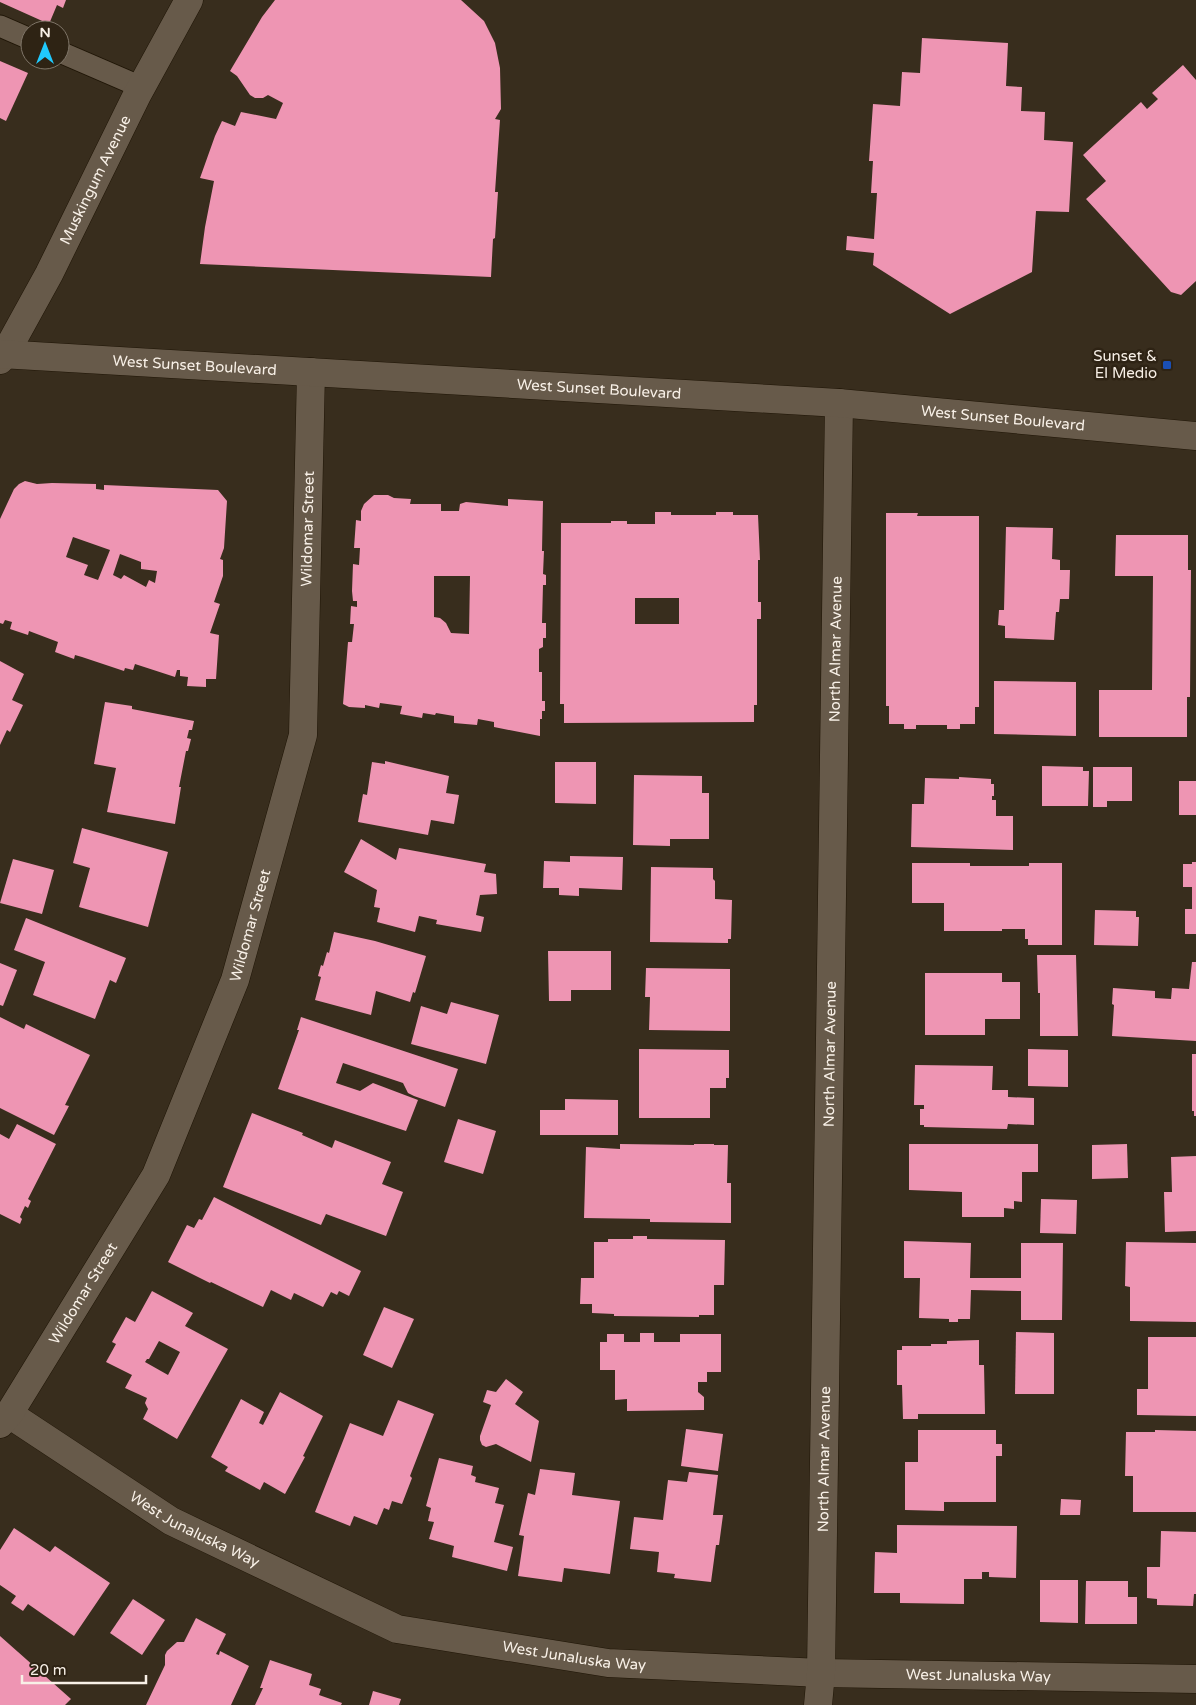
<svg xmlns="http://www.w3.org/2000/svg" width="1196" height="1705" font-family="'Varela Round',sans-serif">
	<style>
		.building { fill: #ee95b3; fill-rule: evenodd }
		.lines { fill: none; stroke-linecap: round; stroke-linejoin: round }
		.lane-casing { stroke: #1f1506; stroke-width: 23 }
		.street-casing { stroke: #1f1506; stroke-width: 29 }
		.secondary-casing { stroke: #1f1506; stroke-width: 29 }
		.lane { stroke: #675a4a; stroke-width: 21 }
		.street { stroke: #675a4a; stroke-width: 28 }
		.secondary { stroke: #675a4a; stroke-width: 28 }
		.transit-dot { fill: #1a4fb4; stroke: #2e2314; stroke-width: 2 }
		.labels { text-anchor: middle; stroke-width: 5; stroke-linejoin: round; paint-order: stroke }
		.street-label { font-size: 15px; fill: #f8f0e7; stroke: #2e2314 }
		.poi-label { font-size: 15px; fill: #f8f0e7; stroke: #2e2314; text-anchor: end }
	</style>
	<rect width="100%" height="100%" fill="#382d1d"/>
	<g class="building">
		<polygon points="0,0 66,0 63,8 57,5 49,24 0,2"/>
		<polygon points="275,0 461,0 484,21 495,43 500,68 501,109 495,119 500,120 495,192 498,192 495,238 493,239 491,277 200,264 205,227 214,181 200,178 215,136 222,121 235,126 241,112 276,119 283,103 268,95 263,98 255,98 250,95 237,76 230,71 262,17"/>
		<polygon points="922,38 1008,43 1006,86 1022,87 1021,111 1045,112 1044,140 1073,142 1069,212 1036,211 1032,272 950,314 873,265 874,253 846,250 847,236 874,239 877,193 871,193 873,161 869,161 873,104 900,106 902,72 920,73"/>
		<polygon points="0,61 28,73 6,121 0,118"/>
		<polygon points="1183,65 1196,80 1196,281 1181,295 1171,292 1086,199 1106,181 1083,155 1141,102 1147,109 1158,99 1152,93"/>
		<path d="M25,481L37,484L52,483L96,484V489L104,490V485L218,490L227,501L224,548L220,559L223,560V576L214,602L220,604L210,633L219,635L216,679H206V687L187,686L188,677L180,676V670H177L175,677L135,664L133,670L125,668L124,671L82,657L75,655L74,659L55,652L58,642L29,631L28,635L10,629L12,622L5,620L3,624L0,623V519L14,489L19,484ZM73,537L110,550L98,580L84,575L88,565L66,557ZM120,554L141,562V569L157,571L155,583L149,580L146,587L124,575L121,579L113,575Z"/>
		<path d="M374,495H388L394,498L411,499L410,504H441V511H459L460,504L466,502L508,506V499L543,501L542,551H544L543,574L546,575V585H543L542,623H546V638H543V647L539,649V672H542V701H545V711H542V719H540V736L494,727V722L478,719L477,725L454,723V716L436,713L435,715L423,713L422,718L400,714L402,706L380,703L379,708L365,705V708L349,707L343,704L348,642H352L354,624H350L351,606L357,607V601H353L352,591L353,564L359,565L360,548H354L356,520L361,521V511L364,504ZM434,576H470L469,634L451,633L446,623L440,618L434,617Z"/>
		<path d="M655,512H671V515H716V512H733V515H758L760,560H758V602H761V619H757V705H754V722L564,723V704H560L561,523H611V521H627V524H655ZM635,598H679V624H635Z"/>
		<polygon points="886,513 918,513 917,516 979,516 979,707 975,707 975,724 960,724 960,729 947,729 947,725 916,725 916,729 904,729 904,724 889,724 889,706 886,706"/>
		<polygon points="1006,527 1053,528 1052,559 1060,560 1060,570 1070,570 1069,599 1060,599 1059,612 1056,612 1054,640 1005,638 1005,626 998,625 999,610 1004,610"/>
		<polygon points="1116,535 1188,535 1188,570 1191,570 1190,697 1187,697 1187,737 1099,737 1099,690 1152,690 1153,576 1115,576"/>
		<polygon points="0,661 24,674 12,700 23,705 10,732 7,730 0,745"/>
		<polygon points="994,681 1076,682 1076,736 994,734"/>
		<polygon points="105,702 132,706 132,709 194,721 192,730 189,730 187,738 191,739 188,751 186,751 179,787 181,787 175,824 107,812 116,768 94,764"/>
		<polygon points="385,761 449,776 446,793 459,795 454,824 431,820 428,835 358,822 363,794 367,795 372,762 385,764"/>
		<polygon points="555,762 596,762 596,804 555,803"/>
		<polygon points="1042,766 1083,767 1083,771 1089,771 1088,806 1042,806"/>
		<polygon points="1093,767 1132,767 1132,801 1107,801 1107,807 1093,807"/>
		<polygon points="634,775 702,776 702,793 709,793 709,839 670,839 670,846 633,845"/>
		<polygon points="959,777 991,779 991,784 994,784 994,796 992,796 992,800 996,800 996,816 1013,816 1013,850 911,847 912,804 924,804 925,778 959,779"/>
		<rect x="1179" y="781" width="17" height="34"/>
		<polygon points="82,828 168,852 148,927 79,907 90,868 73,863"/>
		<polygon points="361,839 396,860 399,848 486,864 484,872 496,874 497,894 480,895 476,915 484,917 481,932 436,924 437,920 419,916 415,932 377,922 380,908 374,907 377,890 344,872"/>
		<polygon points="570,856 623,857 622,890 579,888 579,896 559,895 559,888 543,888 544,861 570,862"/>
		<polygon points="13,859 54,870 42,914 0,903"/>
		<polygon points="1192,862 1196,862 1196,934 1185,934 1185,909 1192,909 1192,887 1183,887 1183,864 1192,864"/>
		<polygon points="912,863 970,863 970,866 1029,866 1029,863 1062,863 1062,945 1028,945 1028,939 1025,939 1025,929 1002,929 1002,931 944,931 944,903 912,903"/>
		<polygon points="651,867 713,868 713,879 715,881 715,899 732,900 731,939 728,939 728,943 650,942"/>
		<polygon points="1095,910 1136,911 1136,917 1139,917 1138,946 1094,945"/>
		<polygon points="26,918 126,958 116,983 110,980 95,1019 33,995 45,962 14,950"/>
		<polygon points="334,932 375,941 426,956 415,993 413,992 410,1002 376,991 371,1015 315,1000 321,977 318,976 321,965 323,966 327,952 329,953"/>
		<polygon points="548,951 611,951 611,990 571,990 571,1001 549,1001"/>
		<polygon points="1037,955 1076,955 1078,1036 1040,1036 1040,993 1038,993"/>
		<polygon points="1192,962 1196,962 1196,1041 1112,1036 1114,1005 1112,1004 1113,988 1155,991 1155,998 1171,999 1172,988 1189,989"/>
		<polygon points="0,963 17,970 3,1006 0,1005"/>
		<polygon points="646,968 730,969 730,1031 649,1030 650,997 645,997"/>
		<polygon points="925,973 1002,973 1002,982 1020,982 1020,1019 985,1019 985,1035 925,1035"/>
		<polygon points="451,1002 499,1015 486,1064 411,1044 421,1006 447,1014"/>
		<polygon points="0,1017 24,1029 26,1024 90,1055 65,1105 69,1106 54,1135 0,1108"/>
		<polygon points="301,1017 458,1069 445,1107 414,1096 408,1093 403,1083 343,1063 336,1083 360,1091 373,1083 418,1100 406,1131 278,1089 299,1030 297,1030"/>
		<polygon points="639,1049 729,1050 729,1078 726,1078 726,1088 710,1088 710,1118 639,1118"/>
		<polygon points="1028,1049 1068,1050 1068,1087 1028,1086"/>
		<polygon points="1192,1054 1196,1054 1196,1116 1194,1116 1194,1111 1192,1111"/>
		<polygon points="915,1065 993,1066 992,1090 1008,1090 1008,1097 1034,1098 1034,1125 1008,1124 1007,1129 924,1127 924,1125 920,1125 920,1109 924,1109 924,1105 914,1105"/>
		<polygon points="565,1099 618,1100 618,1135 540,1135 540,1110 565,1110"/>
		<polygon points="252,1113 303,1133 302,1135 332,1148 335,1140 391,1162 382,1184 403,1192 386,1236 326,1214 321,1225 223,1187"/>
		<polygon points="458,1119 496,1131 483,1174 444,1162"/>
		<polygon points="17,1124 56,1144 28,1199 31,1201 28,1208 25,1206 20,1217 22,1219 20,1224 0,1214 0,1134 9,1139"/>
		<polygon points="620,1144 694,1145 694,1144 714,1144 714,1145 728,1145 727,1183 731,1183 731,1223 650,1222 650,1219 584,1218 586,1147 620,1149"/>
		<polygon points="909,1144 1038,1144 1038,1172 1022,1172 1022,1202 1014,1201 1014,1209 1004,1208 1004,1217 962,1217 962,1192 909,1190"/>
		<polygon points="1127,1144 1128,1178 1092,1179 1092,1145"/>
		<polygon points="1196,1156 1196,1231 1165,1232 1164,1192 1172,1192 1171,1157"/>
		<polygon points="214,1197 361,1271 349,1296 339,1291 337,1295 331,1292 323,1307 294,1293 291,1300 271,1290 263,1307 211,1282 210,1283 168,1262 187,1225 194,1228 199,1219 202,1220"/>
		<polygon points="1041,1199 1077,1200 1076,1234 1040,1233"/>
		<polygon points="633,1236 647,1236 647,1239 725,1240 724,1285 714,1285 714,1315 699,1315 699,1317 614,1316 614,1314 592,1313 592,1304 580,1304 581,1278 594,1278 594,1242 608,1242 608,1239 633,1239"/>
		<polygon points="904,1241 971,1243 970,1278 1021,1278 1021,1243 1063,1243 1062,1320 1021,1320 1021,1291 971,1290 970,1319 958,1319 958,1322 949,1322 949,1319 919,1318 920,1278 904,1278"/>
		<polygon points="1126,1242 1196,1243 1196,1322 1130,1321 1130,1287 1125,1286"/>
		<path d="M152,1291L193,1313L185,1326L228,1349L177,1439L143,1419L148,1409L145,1403L147,1398L125,1388L132,1375L106,1362L116,1344L112,1342L126,1317L135,1322ZM159,1341L180,1352L168,1375L145,1362L147,1359H149Z"/>
		<polygon points="384,1307 414,1319 392,1368 363,1355"/>
		<polygon points="1016,1332 1054,1333 1054,1394 1015,1394"/>
		<polygon points="640,1333 654,1333 654,1342 680,1342 680,1334 721,1334 721,1372 707,1372 707,1382 698,1382 698,1392 704,1397 704,1410 627,1411 627,1399 615,1400 615,1370 600,1370 600,1342 607,1342 607,1334 624,1334 624,1342 640,1342"/>
		<polygon points="1148,1337 1196,1337 1196,1416 1137,1415 1137,1389 1148,1389"/>
		<polygon points="979,1340 979,1365 984,1365 985,1414 918,1414 918,1419 903,1419 902,1385 897,1385 897,1350 902,1350 902,1346 931,1346 931,1344 947,1344 947,1341"/>
		<polygon points="506,1379 523,1392 515,1404 539,1421 531,1462 496,1444 486,1447 482,1445 480,1440 480,1436 491,1405 483,1402 487,1390 496,1392"/>
		<polygon points="280,1392 323,1416 303,1456 305,1457 285,1494 264,1482 260,1490 225,1471 228,1467 211,1457 241,1399 264,1412 259,1423 263,1425"/>
		<polygon points="398,1400 434,1414 410,1476 412,1478 402,1504 392,1501 389,1510 384,1508 377,1525 354,1516 350,1526 315,1512 350,1423 383,1436"/>
		<polygon points="686,1429 723,1434 718,1471 681,1466"/>
		<polygon points="918,1430 996,1430 996,1444 1002,1444 1002,1456 996,1456 996,1502 944,1502 944,1511 905,1510 905,1462 918,1462"/>
		<polygon points="1155,1430 1196,1431 1196,1512 1133,1512 1133,1476 1125,1476 1126,1432 1155,1432"/>
		<polygon points="439,1458 473,1466 471,1475 476,1477 475,1482 499,1488 495,1503 504,1505 494,1542 513,1547 507,1571 452,1557 454,1546 429,1539 434,1522 428,1521 431,1508 426,1506"/>
		<polygon points="540,1469 575,1473 572,1495 620,1501 610,1574 564,1568 562,1582 518,1576 524,1536 519,1535 528,1493 535,1495"/>
		<polygon points="689,1472 718,1475 713,1515 723,1515 719,1545 716,1545 711,1582 674,1578 675,1574 657,1572 659,1552 630,1549 634,1517 663,1520 668,1480 687,1482"/>
		<polygon points="1061,1499 1081,1500 1080,1515 1060,1515"/>
		<polygon points="897,1525 1017,1526 1016,1578 989,1577 989,1572 982,1572 982,1579 964,1579 964,1604 900,1603 900,1593 874,1593 875,1552 897,1553"/>
		<polygon points="14,1528 50,1552 55,1546 110,1583 74,1636 28,1604 23,1611 11,1603 16,1596 0,1585 0,1550"/>
		<polygon points="1161,1531 1196,1532 1196,1594 1194,1594 1193,1606 1157,1605 1157,1599 1147,1598 1147,1567 1160,1567"/>
		<polygon points="1040,1580 1078,1580 1078,1623 1040,1622"/>
		<polygon points="1086,1581 1128,1581 1128,1597 1137,1597 1137,1624 1085,1624"/>
		<polygon points="133,1599 165,1620 142,1655 110,1633"/>
		<polygon points="196,1618 226,1634 216,1654 219,1655 220,1651 249,1666 231,1705 146,1705 165,1665 165,1655 167,1651 177,1642 184,1642"/>
		<polygon points="0,1636 71,1699 65,1705 0,1705"/>
		<polygon points="270,1660 312,1674 309,1685 321,1689 319,1695 342,1703 341,1705 255,1705 263,1688 260,1688"/>
		<polygon points="373,1691 401,1699 399,1705 369,1705"/>
	</g>
	<g class="lines">
		<g class="lane-casing">
			<g id="lane">
				<polyline points="0,26 30,39"/>
				<polyline points="60,52 141,87"/>
			</g>
		</g>
		<g class="street-casing">
			<g id="street">
				<path id="s1" d="M0,360L5,354L49,274L137,95L189,0"/>
				<path id="s2" d="M9,1414L171,1521L397,1629L608,1663L821,1673L1196,1679"/>
				<path id="s3" d="M0,1424L9,1414L156,1175L235,980L303,735L311,372"/>
				<path id="s4" d="M818,1705L821,1673L839,403"/>
			</g>
		</g>
		<g class="secondary-casing">
			<g id="secondary">
				<path id="s5" d="M0,354L839,403L1196,436"/>
			</g>
		</g>
		<use href="#lane" class="lane"/>
		<use href="#street" class="street"/>
		<use href="#secondary" class="secondary"/>
	</g>
	<rect class="transit-dot" x="1162" y="360" width="10" height="10" rx="2.5"/>
	<g class="labels">
		<g class="street-label">
			<text dy="5" stroke="none"><textPath href="#s1" startOffset="204">Muskingum Avenue</textPath></text>
			<text dy="5" stroke="none"><textPath href="#s5" startOffset="195">West Sunset Boulevard</textPath></text>
			<text dy="5" stroke="none"><textPath href="#s5" startOffset="600">West Sunset Boulevard</textPath></text>
			<text dy="5" stroke="none"><textPath href="#s5" startOffset="1005">West Sunset Boulevard</textPath></text>
			<text dy="5" stroke="none"><textPath href="#s3" startOffset="965">Wildomar Street</textPath></text>
			<text dy="5" stroke="none"><textPath href="#s4" startOffset="1056">North Almar Avenue</textPath></text>
			<text dy="5" stroke="none"><textPath href="#s3" startOffset="561">Wildomar Street</textPath></text>
			<text dy="5" stroke="none"><textPath href="#s4" startOffset="651">North Almar Avenue</textPath></text>
			<text dy="5" stroke="none"><textPath href="#s3" startOffset="155">Wildomar Street</textPath></text>
			<text dy="5" stroke="none"><textPath href="#s4" startOffset="246">North Almar Avenue</textPath></text>
			<text dy="5" stroke="none"><textPath href="#s2" startOffset="219">West Junaluska Way</textPath></text>
			<text dy="5" stroke="none"><textPath href="#s2" startOffset="624">West Junaluska Way</textPath></text>
			<text dy="5" stroke="none"><textPath href="#s2" startOffset="1029">West Junaluska Way</textPath></text>
		</g>
		<g class="poi-label">
			<text x="1157" y="361">Sunset &amp;<tspan x="1157" dy="17">El Medio</tspan></text>
		</g>
	</g>
	<g transform="translate(45 45)"><circle r="24" fill="#2e2314" stroke="#7f7568"/>
	<path d="M0-4L9 19L0 12L-9 19Z" fill="#20c9fd"/>
	<text y="-8" font-size="14" font-weight="bold" text-anchor="middle" fill="#f8f0e7">N</text>
	</g>
	<path d="M22 1675v8h124v-8" fill="none" stroke="#f8f0e7" stroke-width="2.5"/>
	<text x="30" y="1675" font-size="15" fill="#f8f0e7" stroke="#2e2314" stroke-width="4" paint-order="stroke">20 m</text>
</svg>
